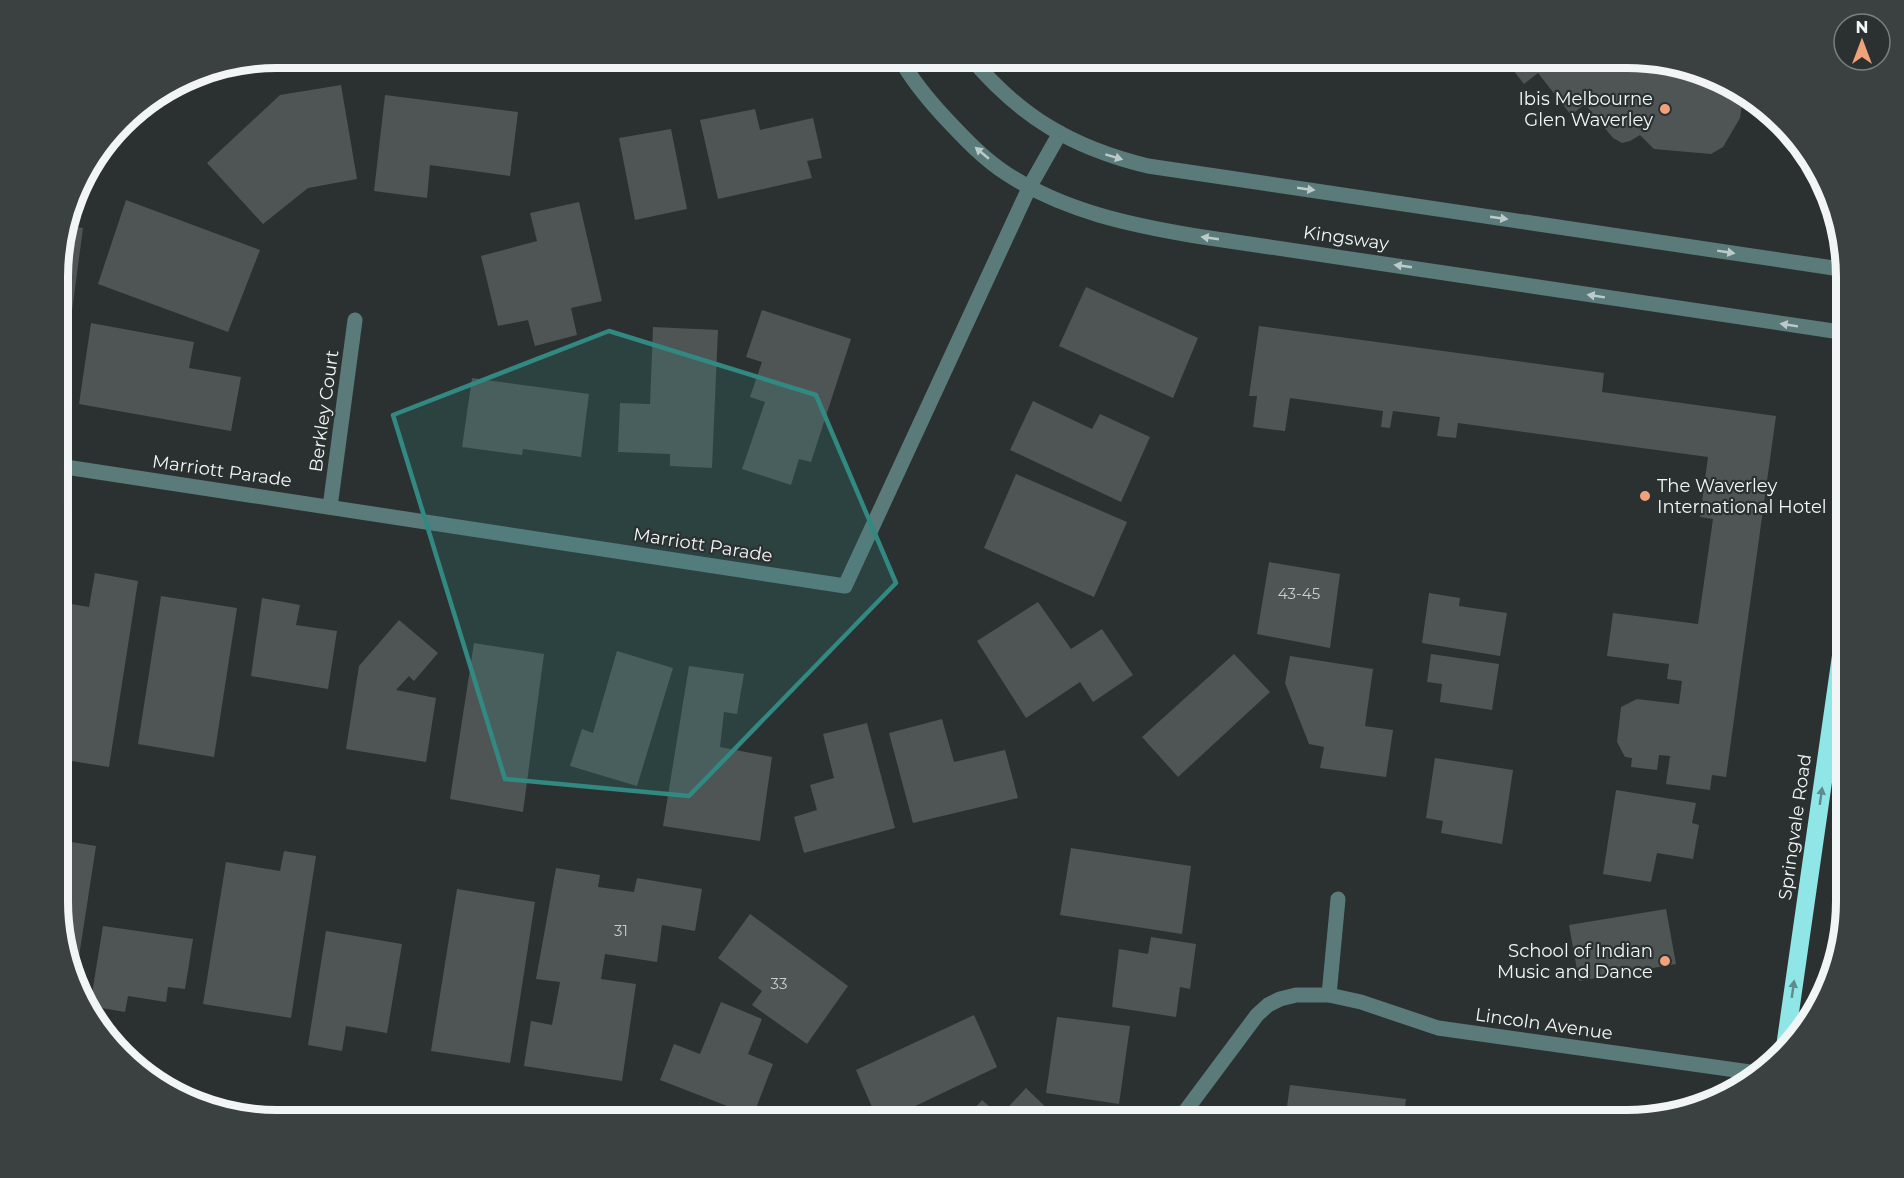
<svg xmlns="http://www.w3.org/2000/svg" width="1904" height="1178" font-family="Montserrat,sans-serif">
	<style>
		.building { fill: #4f5555 }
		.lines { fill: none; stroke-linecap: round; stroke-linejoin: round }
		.minor { stroke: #5b7b7b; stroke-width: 15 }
		.highway { stroke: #90e5e6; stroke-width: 18 }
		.oneway { fill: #bccaca }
		.oneway2 { fill: #5e8b8c }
		.marked { fill: #318982; fill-opacity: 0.2; stroke: #318982; stroke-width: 4.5; stroke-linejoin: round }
		.poi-dot { fill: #f1a27b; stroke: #2b3131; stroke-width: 2 }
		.labels { text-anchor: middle; stroke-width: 4.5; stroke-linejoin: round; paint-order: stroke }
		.number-label { font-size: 15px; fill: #c8cdcd }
		.poi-label { font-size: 18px; fill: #f1f5f5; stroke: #2b3131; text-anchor: end }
		.street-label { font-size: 18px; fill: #f1f5f5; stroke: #2b3131 }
		.rim { fill: none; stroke: #f1f5f5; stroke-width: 8 }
	</style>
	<rect width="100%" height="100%" fill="#2b3131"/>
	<g class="building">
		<polygon points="1252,57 1329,57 1329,58 1283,63"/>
		<polygon points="1503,57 1628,57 1685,65 1742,90 1743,98 1740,118 1723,147 1711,154 1654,149 1640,135 1630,141 1622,143 1613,138 1585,104 1571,115 1538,73 1524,84"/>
		<polygon points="341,85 357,179 308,188 263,224 207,163 280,95"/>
		<polygon points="385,95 518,112 510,176 430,165 427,198 374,191"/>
		<polygon points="755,109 760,130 813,118 822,158 807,161 812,178 718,199 700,120"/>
		<polygon points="671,129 687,209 635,220 619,138"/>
		<polygon points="126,200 260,250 228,332 98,284"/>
		<polygon points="579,202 602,301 571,308 577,335 535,346 528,320 498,326 481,256 537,241 530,213"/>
		<polygon points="66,225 83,228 68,341 59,340 59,248"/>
		<polygon points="1086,287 1198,338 1173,398 1059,346"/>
		<polygon points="762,310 851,339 811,462 799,459 791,485 742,469 765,402 750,397 762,362 746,357"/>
		<polygon points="91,323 194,342 189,368 241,377 231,431 79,404"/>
		<polygon points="1259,326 1604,373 1602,392 1776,416 1726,777 1712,775 1710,790 1666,784 1670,756 1659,755 1657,770 1631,767 1632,758 1625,757 1617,742 1621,707 1637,699 1679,704 1682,681 1667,679 1669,664 1607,656 1613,613 1698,624 1713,519 1700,517 1708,457 1458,423 1456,438 1437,436 1440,417 1393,411 1390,428 1381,427 1383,411 1290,398 1285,431 1253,427 1257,396 1249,396"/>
		<polygon points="653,327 718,330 712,468 670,466 670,454 618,452 620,403 650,404"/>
		<polygon points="472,378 589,394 581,457 523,449 522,455 462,447"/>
		<polygon points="1033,401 1092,429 1100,414 1150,437 1121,502 1010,450"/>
		<polygon points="1016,474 1127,522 1094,597 984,548"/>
		<polygon points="1269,562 1340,574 1330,648 1257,634"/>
		<polygon points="95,573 138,581 109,767 59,759 59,602 89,607"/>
		<polygon points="1429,593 1460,598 1459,606 1507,613 1500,656 1422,643"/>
		<polygon points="161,596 237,608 214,757 138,744"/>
		<polygon points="262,598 300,605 296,625 337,631 328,689 251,676"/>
		<polygon points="1038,602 1071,649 1102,629 1133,675 1093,702 1080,682 1026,718 977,641"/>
		<polygon points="399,620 438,653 414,681 409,676 396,690 436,698 426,762 346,749 359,666"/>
		<polygon points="474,643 544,654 523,812 450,799"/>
		<polygon points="617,651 673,668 637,786 570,766 582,729 593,733"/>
		<polygon points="1234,654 1270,692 1178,777 1142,737"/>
		<polygon points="1431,654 1499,664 1492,710 1440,702 1442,684 1427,682"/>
		<polygon points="1290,656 1373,669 1365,726 1393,730 1386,777 1320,768 1324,747 1309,744 1285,683"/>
		<polygon points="689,666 744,674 737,714 724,712 720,747 772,757 760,841 663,826"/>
		<polygon points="942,719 954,762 1005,750 1018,798 913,823 889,733"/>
		<polygon points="867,723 895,828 804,853 794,817 817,810 810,785 834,778 823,734"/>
		<polygon points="1435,758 1513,770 1502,844 1441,833 1443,821 1426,818"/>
		<polygon points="1616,790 1696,803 1692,823 1699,825 1693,859 1657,853 1651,882 1603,874"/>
		<polygon points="59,840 96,846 76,976 59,930"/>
		<polygon points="1071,848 1191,866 1182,934 1060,915"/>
		<polygon points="284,851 316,856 291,1018 203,1004 226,862 280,871"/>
		<polygon points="556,868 600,875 598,887 634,892 637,878 702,889 695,931 662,925 657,962 605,954 601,979 636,984 622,1081 524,1066 531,1021 552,1025 560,982 536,979"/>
		<polygon points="457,889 535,902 510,1063 431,1051"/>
		<polygon points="1666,909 1676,964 1579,981 1569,925"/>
		<polygon points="750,914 848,986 807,1044 752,1005 762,991 718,958"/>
		<polygon points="103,926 193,939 185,989 168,987 166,1002 128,996 125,1012 90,1006"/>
		<polygon points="326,931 402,944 387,1033 346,1026 342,1051 308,1045"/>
		<polygon points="1151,937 1196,944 1190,989 1180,987 1176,1017 1112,1007 1119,949 1148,954"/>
		<polygon points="721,1002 762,1019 748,1054 773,1064 753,1116 660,1080 674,1044 700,1054"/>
		<polygon points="974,1015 997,1067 884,1121 878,1121 856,1070"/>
		<polygon points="1057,1017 1130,1026 1119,1104 1046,1093"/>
		<polygon points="1290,1085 1406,1099 1403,1121 1285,1121"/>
		<polygon points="1026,1088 1060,1121 963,1121 982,1100 1000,1116"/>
	</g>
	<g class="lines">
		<g class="minor">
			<path d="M899,57C913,82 929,101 949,122C966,140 985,160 1007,174C1064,211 1130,225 1196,236L1847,333"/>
			<path d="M970,57C1020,117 1073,148 1148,166L1847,270"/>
			<polyline points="59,466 845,586 1030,186 1060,133"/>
			<polyline points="330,507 355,320"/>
			<polyline points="1329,995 1338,899"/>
			<polyline points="1178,1121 1257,1015 1268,1005 1280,999 1296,995 1329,995 1361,1002 1438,1028 1757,1073"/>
		</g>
		<polyline class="highway" points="1785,1047 1847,614"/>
	</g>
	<defs><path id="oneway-solid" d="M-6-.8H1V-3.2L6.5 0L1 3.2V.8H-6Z" transform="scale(1.5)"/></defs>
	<g class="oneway">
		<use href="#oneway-solid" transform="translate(982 153) rotate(-140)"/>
		<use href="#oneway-solid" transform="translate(1114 157) rotate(17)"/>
		<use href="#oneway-solid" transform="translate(1306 189) rotate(8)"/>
		<use href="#oneway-solid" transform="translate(1499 218) rotate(8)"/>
		<use href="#oneway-solid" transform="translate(1210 238) rotate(-172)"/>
		<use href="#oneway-solid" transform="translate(1726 252) rotate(9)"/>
		<use href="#oneway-solid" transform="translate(1403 266) rotate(-172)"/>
		<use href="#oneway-solid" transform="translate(1596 296) rotate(-171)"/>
		<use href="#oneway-solid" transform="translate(1789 325) rotate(-171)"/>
	</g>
	<g class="oneway2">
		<use href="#oneway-solid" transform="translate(1821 796) rotate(-82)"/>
		<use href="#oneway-solid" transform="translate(1793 989) rotate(-82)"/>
	</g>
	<path class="marked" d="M609,331L816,395L896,583L689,796L505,779L393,415Z"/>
	<g class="poi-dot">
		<circle cx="1665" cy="109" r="6"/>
		<circle cx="1645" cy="496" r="6"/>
		<circle cx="1665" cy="961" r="6"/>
	</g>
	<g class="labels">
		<g class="number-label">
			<text x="1299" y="599">43-45</text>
			<text x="621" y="936">31</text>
			<text x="779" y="989">33</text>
		</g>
		<g class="poi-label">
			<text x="1653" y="105">Ibis Melbourne<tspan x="1653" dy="21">Glen Waverley</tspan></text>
			<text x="1657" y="492" text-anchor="start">The Waverley<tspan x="1657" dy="21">International Hotel</tspan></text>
			<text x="1653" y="957">School of Indian<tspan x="1653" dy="21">Music and Dance</tspan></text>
		</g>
		<g class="street-label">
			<text transform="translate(1346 238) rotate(8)" y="6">Kingsway</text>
			<text transform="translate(324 411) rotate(-82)" y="6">Berkley Court</text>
			<text transform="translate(222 471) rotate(8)" y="6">Marriott Parade</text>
			<text transform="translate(703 545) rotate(9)" y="6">Marriott Parade</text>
			<text transform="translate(1795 827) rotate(-82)" y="6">Springvale Road</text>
			<text transform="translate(1544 1024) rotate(8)" y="6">Lincoln Avenue</text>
		</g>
	</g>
	<path d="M0 0H1904V1178H0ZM277 68H1627A209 209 0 0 1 1836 277V901A209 209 0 0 1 1627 1110H277A209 209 0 0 1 68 901V277A209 209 0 0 1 277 68Z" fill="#3b4141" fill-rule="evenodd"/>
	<path class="rim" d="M277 68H1627A209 209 0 0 1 1836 277V901A209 209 0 0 1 1627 1110H277A209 209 0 0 1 68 901V277A209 209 0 0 1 277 68Z"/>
	<g transform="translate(1862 42)"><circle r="28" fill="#2b3131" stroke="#7a7f7f" stroke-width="1.5"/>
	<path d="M0-4.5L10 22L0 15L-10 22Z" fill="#f1a27b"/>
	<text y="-9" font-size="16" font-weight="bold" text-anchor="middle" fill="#f1f5f5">N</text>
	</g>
</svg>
